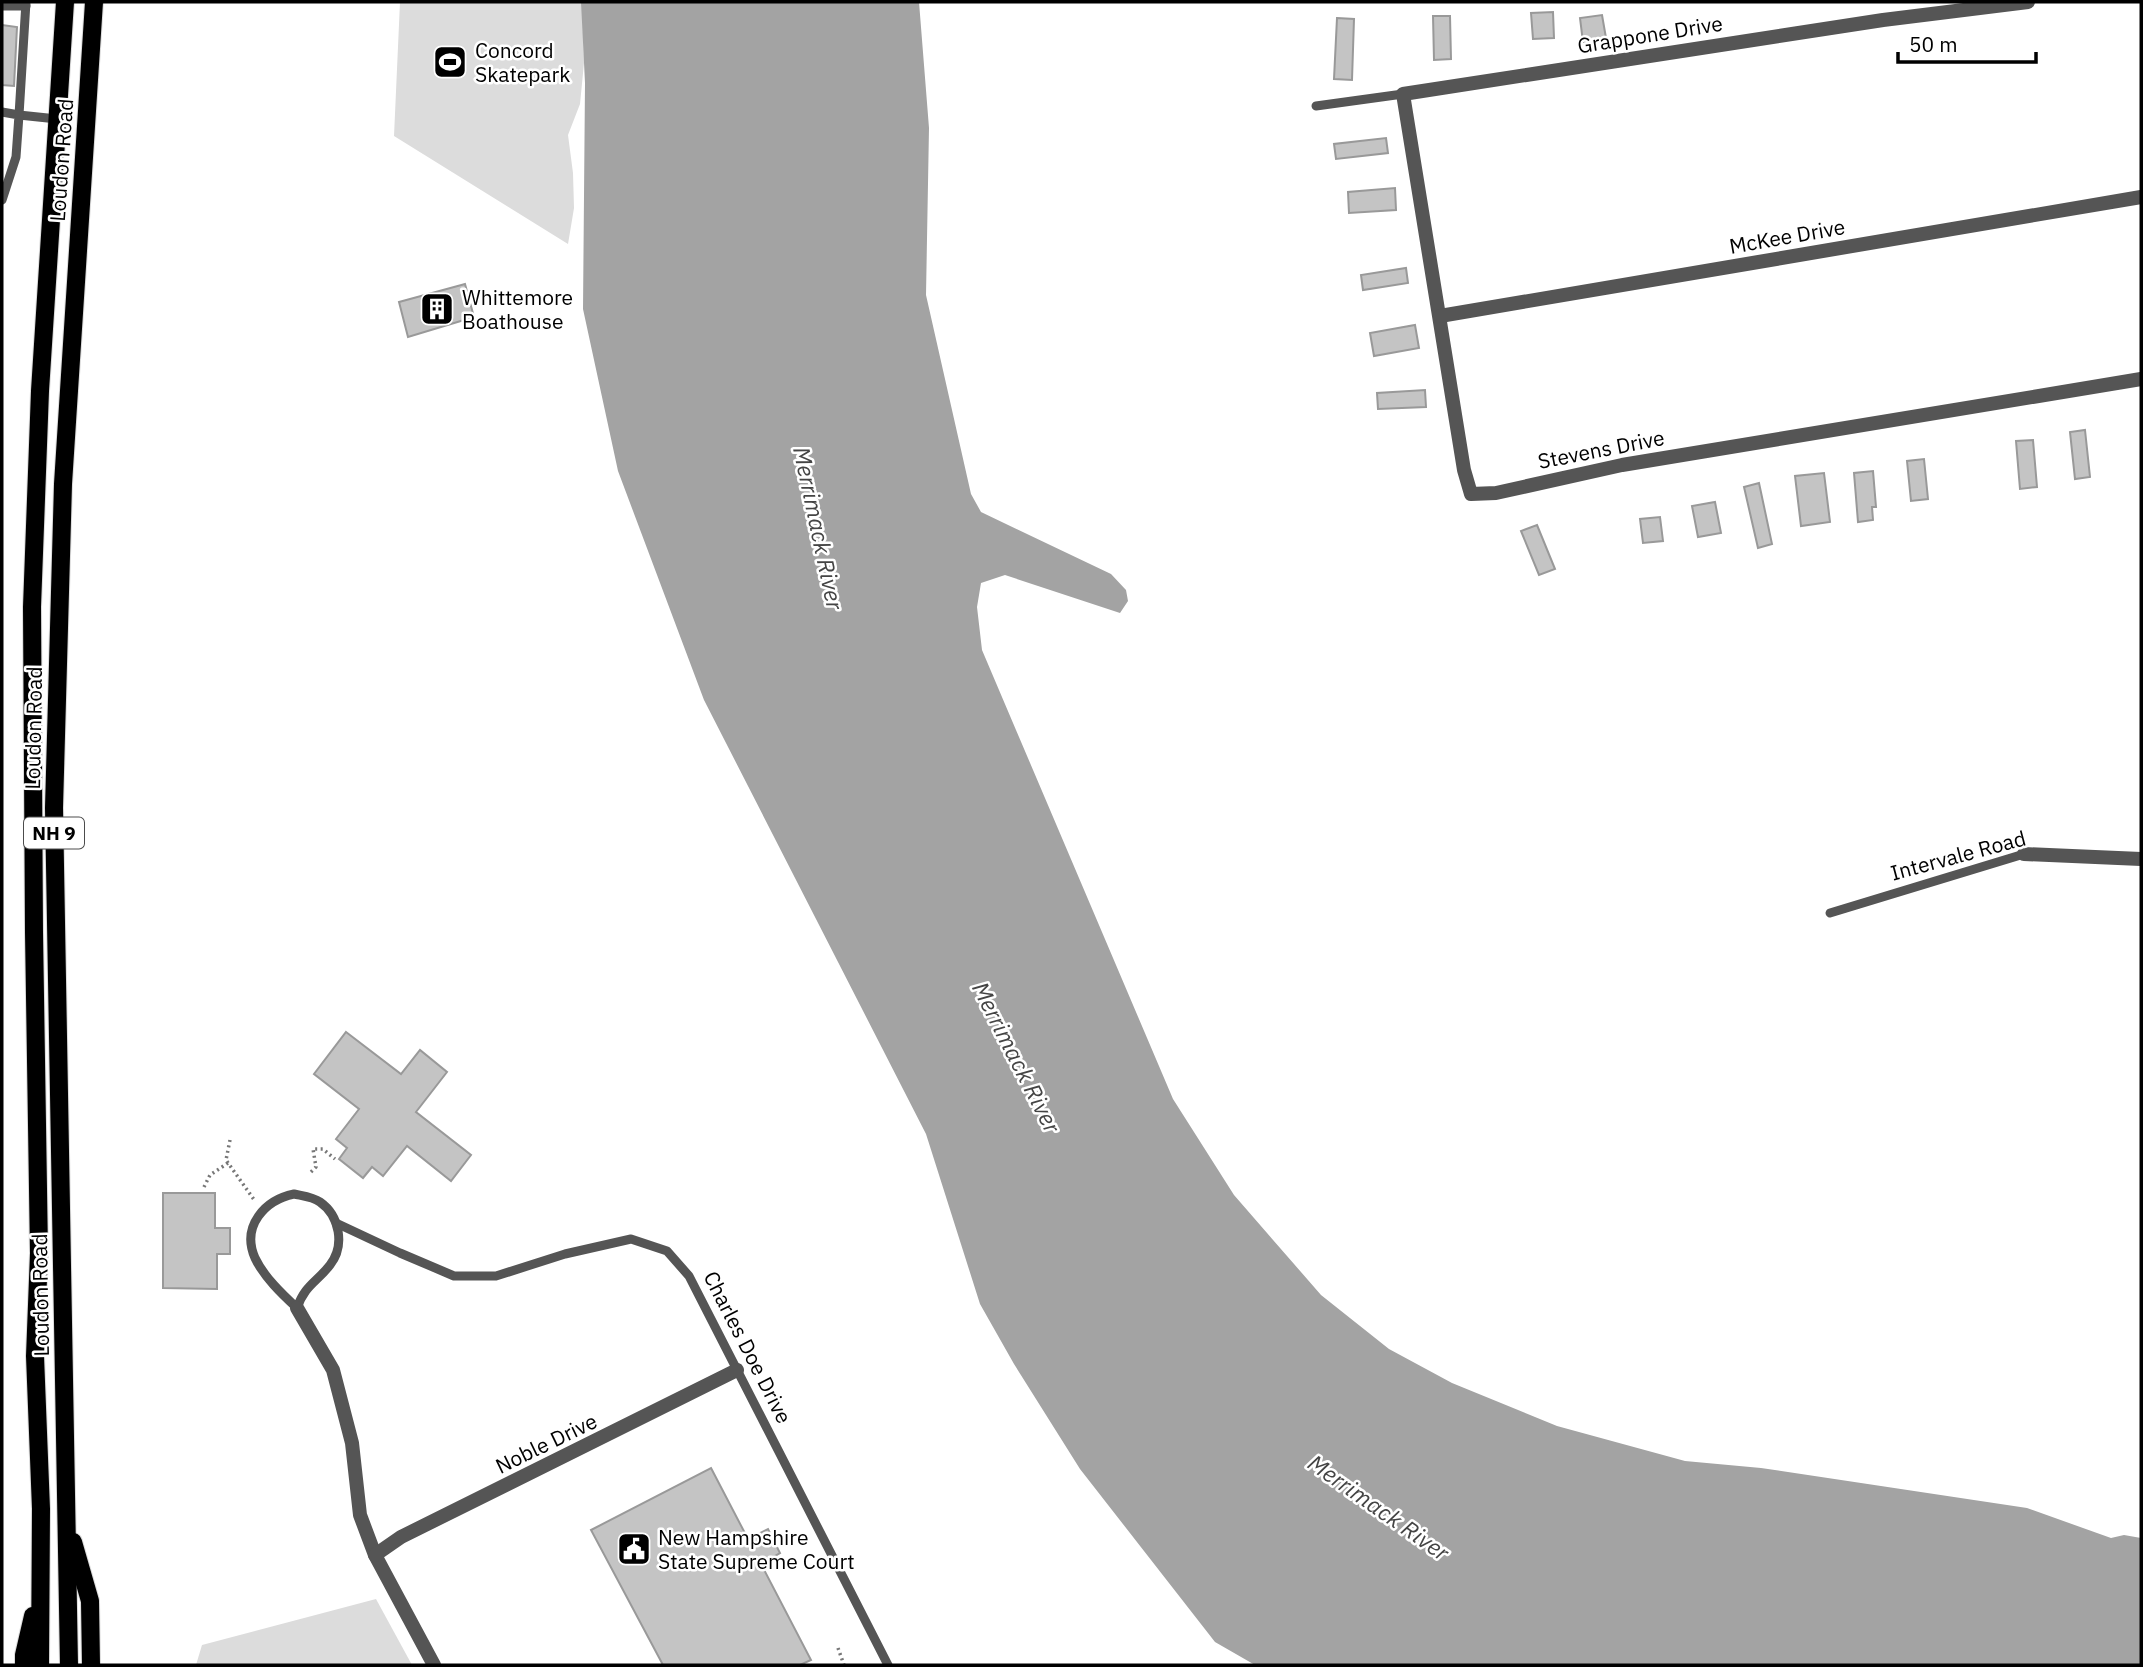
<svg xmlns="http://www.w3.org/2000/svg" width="2143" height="1667" font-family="'IBM Plex Sans',sans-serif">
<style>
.green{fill:#dcdcdc}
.water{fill:#a3a3a3}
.building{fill:#c4c4c4;stroke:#999;stroke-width:2}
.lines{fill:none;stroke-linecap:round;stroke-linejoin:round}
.primary-casing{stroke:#dbdbdb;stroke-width:20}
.path{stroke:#777;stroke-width:3.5;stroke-dasharray:2 3.5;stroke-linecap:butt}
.service{stroke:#555;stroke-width:9}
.minor{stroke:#555;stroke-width:14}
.primary{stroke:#000;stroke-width:18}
.labels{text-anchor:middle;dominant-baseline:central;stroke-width:5;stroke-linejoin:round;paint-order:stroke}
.shield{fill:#fff;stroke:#4c4c4c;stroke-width:2}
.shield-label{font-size:19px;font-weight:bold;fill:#000}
.street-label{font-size:21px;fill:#000;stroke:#fff}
.poi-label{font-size:21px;fill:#000;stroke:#fff;text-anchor:start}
.water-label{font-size:23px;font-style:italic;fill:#444;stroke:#fff}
</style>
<rect width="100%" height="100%" fill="#fff"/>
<g class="green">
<path d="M 400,2 L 582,2 L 584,63 L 580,104 L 568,135 L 573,173 L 574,208 L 568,244 L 394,136 Z"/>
<path d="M 376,1599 L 412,1665 L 196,1665 L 202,1645 Z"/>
</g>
<path class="water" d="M 581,2 L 919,2 L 929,128 L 926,295 L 971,494 L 981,512 L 1111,574 L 1126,590 L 1128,601 L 1120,613 L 1005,575 L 981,583 L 977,607 L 982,650 L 1173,1099 L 1234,1195 L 1321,1295 L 1389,1349 L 1452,1383 L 1557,1426 L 1685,1461 L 1761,1468 L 2027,1508 L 2111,1538 L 2124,1535 L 2141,1538 L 2141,1665 L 1255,1665 L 1215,1642 L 1080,1469 L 1014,1364 L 980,1304 L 926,1134 L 704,700 L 618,471 L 583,309 L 585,83 Z"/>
<g class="building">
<path d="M 1553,12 L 1554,38 L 1533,39 L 1531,13 Z"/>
<path d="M 1602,15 L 1606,38 L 1583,42 L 1580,18 Z"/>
<path d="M 1433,16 L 1450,16 L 1451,59 L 1434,60 Z"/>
<path d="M 1337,18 L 1354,19 L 1352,80 L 1334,79 Z"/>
<path d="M 2,25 L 17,27 L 14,86 L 2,85 Z"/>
<path d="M 1386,138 L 1388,153 L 1336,159 L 1334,144 Z"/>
<path d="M 1395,188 L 1396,210 L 1349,213 L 1348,192 Z"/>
<path d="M 1406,268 L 1408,283 L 1363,290 L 1361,275 Z"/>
<path d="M 465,284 L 474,317 L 408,337 L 399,302 Z"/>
<path d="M 1415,325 L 1419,348 L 1374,356 L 1370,333 Z"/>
<path d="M 1425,390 L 1426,407 L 1378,409 L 1377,393 Z"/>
<path d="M 2085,430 L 2090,477 L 2075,479 L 2070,432 Z"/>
<path d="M 2033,440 L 2037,487 L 2020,489 L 2016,441 Z"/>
<path d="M 1924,459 L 1928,499 L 1911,501 L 1907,461 Z"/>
<path d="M 1873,471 L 1876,507 L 1872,507 L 1873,520 L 1858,522 L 1854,473 Z"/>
<path d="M 1824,473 L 1830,522 L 1801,526 L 1795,476 Z"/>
<path d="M 1759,483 L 1772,544 L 1758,548 L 1744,487 Z"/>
<path d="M 1715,502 L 1721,533 L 1698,537 L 1692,506 Z"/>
<path d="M 1660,517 L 1663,541 L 1643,543 L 1640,519 Z"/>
<path d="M 1537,525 L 1555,569 L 1539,575 L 1521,531 Z"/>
<path d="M 346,1032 L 401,1074 L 420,1050 L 447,1072 L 416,1112 L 471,1155 L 451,1181 L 407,1146 L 383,1176 L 372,1167 L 363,1178 L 339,1159 L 347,1148 L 336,1139 L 359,1109 L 314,1074 Z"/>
<path d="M 163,1193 L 215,1193 L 215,1228 L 230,1228 L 230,1254 L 217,1254 L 217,1289 L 163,1288 Z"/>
<path d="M 711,1468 L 748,1539 L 768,1529 L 780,1553 L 761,1564 L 811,1660 L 800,1665 L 663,1665 L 591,1530 Z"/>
</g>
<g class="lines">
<defs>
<g id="primary">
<path d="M 73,1542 L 90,1601 L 91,1665"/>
<path d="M 24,1665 L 24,1655 L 33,1616"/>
<path d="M 40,1665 L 41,1509 L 35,1356 L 39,1253 L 34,932 L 32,607 L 40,391 L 65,2"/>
<path d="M 69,1665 L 54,808 L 63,484 L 94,2"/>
</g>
</defs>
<use href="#primary" class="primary-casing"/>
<g class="path">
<path d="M 230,1140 L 226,1160 L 255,1201"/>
<path d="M 311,1172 L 316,1167 L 313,1149 L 323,1149 L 335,1159"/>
<path d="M 204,1187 L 210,1175 L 228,1163"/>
<path d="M 838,1648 L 844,1665"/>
</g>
<g class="service">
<path d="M 26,2 L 19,115 L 57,119"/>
<path d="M 2,6 L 26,6"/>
<path d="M 1316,106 L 1403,94"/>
<path d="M 2,112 L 19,115 L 16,157 L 2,200"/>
<path d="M 1830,913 L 2024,854"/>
<path d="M 294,1194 C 303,1196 313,1197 320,1202 C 340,1216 345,1246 330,1265 C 317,1282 305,1285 297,1308 C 282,1294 264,1277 255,1258 C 241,1226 265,1200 294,1194 Z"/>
<path d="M 336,1223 L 400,1253 L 454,1276 L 496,1276 L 565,1254 L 631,1239 L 667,1251 L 689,1276 L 888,1665"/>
</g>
<g class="minor">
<path d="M 2028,2 L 1883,20 L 1403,94 L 1464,470 L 1471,494 L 1496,493 L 1622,465 L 2141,379"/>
<path d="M 1440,316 L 2141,197"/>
<path d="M 2024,854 L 2141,859"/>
<path d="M 297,1308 L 333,1370 L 352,1443 L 360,1515 L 375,1555 L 434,1665"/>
<path d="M 375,1555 L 401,1537 L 737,1370"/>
</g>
<use href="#primary" class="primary"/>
</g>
<defs>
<symbol id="stadium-square" viewBox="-11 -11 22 22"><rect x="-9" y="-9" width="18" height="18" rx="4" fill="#000" stroke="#fff"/><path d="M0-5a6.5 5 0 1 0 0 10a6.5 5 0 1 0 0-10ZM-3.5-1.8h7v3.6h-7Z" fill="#fff"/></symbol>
<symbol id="building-square" viewBox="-11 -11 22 22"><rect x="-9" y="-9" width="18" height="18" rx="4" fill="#000" stroke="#fff"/><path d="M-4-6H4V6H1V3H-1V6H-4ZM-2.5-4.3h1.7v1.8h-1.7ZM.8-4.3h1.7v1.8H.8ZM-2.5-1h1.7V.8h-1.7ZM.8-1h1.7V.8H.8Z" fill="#fff"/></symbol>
<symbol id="civic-square" viewBox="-11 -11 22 22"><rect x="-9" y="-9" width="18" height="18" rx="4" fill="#000" stroke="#fff"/><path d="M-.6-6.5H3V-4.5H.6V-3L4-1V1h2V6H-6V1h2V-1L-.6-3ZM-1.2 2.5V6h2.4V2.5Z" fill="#fff"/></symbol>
</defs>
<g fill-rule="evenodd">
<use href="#stadium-square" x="431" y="43" width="38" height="38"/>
<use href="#building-square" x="418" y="290" width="38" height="38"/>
<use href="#civic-square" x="615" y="1530" width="38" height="38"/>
</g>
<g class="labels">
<rect class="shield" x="24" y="817.5" width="60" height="31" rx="5"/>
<g class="shield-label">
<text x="54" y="833">NH 9</text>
</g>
<g class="street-label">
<text transform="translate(1650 34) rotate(-9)">Grappone Drive</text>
<text transform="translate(61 160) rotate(-86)">Loudon Road</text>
<text transform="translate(1787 236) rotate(-10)">McKee Drive</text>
<text transform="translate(1601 449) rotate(-11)">Stevens Drive</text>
<text transform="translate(33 728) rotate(-89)">Loudon Road</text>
<text transform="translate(1958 855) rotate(-15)">Intervale Road</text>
<text transform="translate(40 1295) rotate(-91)">Loudon Road</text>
<text transform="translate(748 1347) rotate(63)">Charles Doe Drive</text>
<text transform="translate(546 1443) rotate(-26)">Noble Drive</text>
</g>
<g class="poi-label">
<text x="475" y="50">Concord<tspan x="475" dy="24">Skatepark</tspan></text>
<text x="462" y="297">Whittemore<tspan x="462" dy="24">Boathouse</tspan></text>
<text x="658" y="1537">New Hampshire<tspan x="658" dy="24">State Supreme Court</tspan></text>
</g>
<g class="water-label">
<text transform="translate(819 528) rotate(78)">Merrimack River</text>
<text transform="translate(1017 1057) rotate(63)">Merrimack River</text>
<text transform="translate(1379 1507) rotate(35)">Merrimack River</text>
</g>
</g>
<rect width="2143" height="1667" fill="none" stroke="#000000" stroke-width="7"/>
<path d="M1898 52v10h138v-10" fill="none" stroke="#000000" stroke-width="3.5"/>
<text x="1909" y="52" font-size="21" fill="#000000" stroke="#ffffff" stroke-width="5" paint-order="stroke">50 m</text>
</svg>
